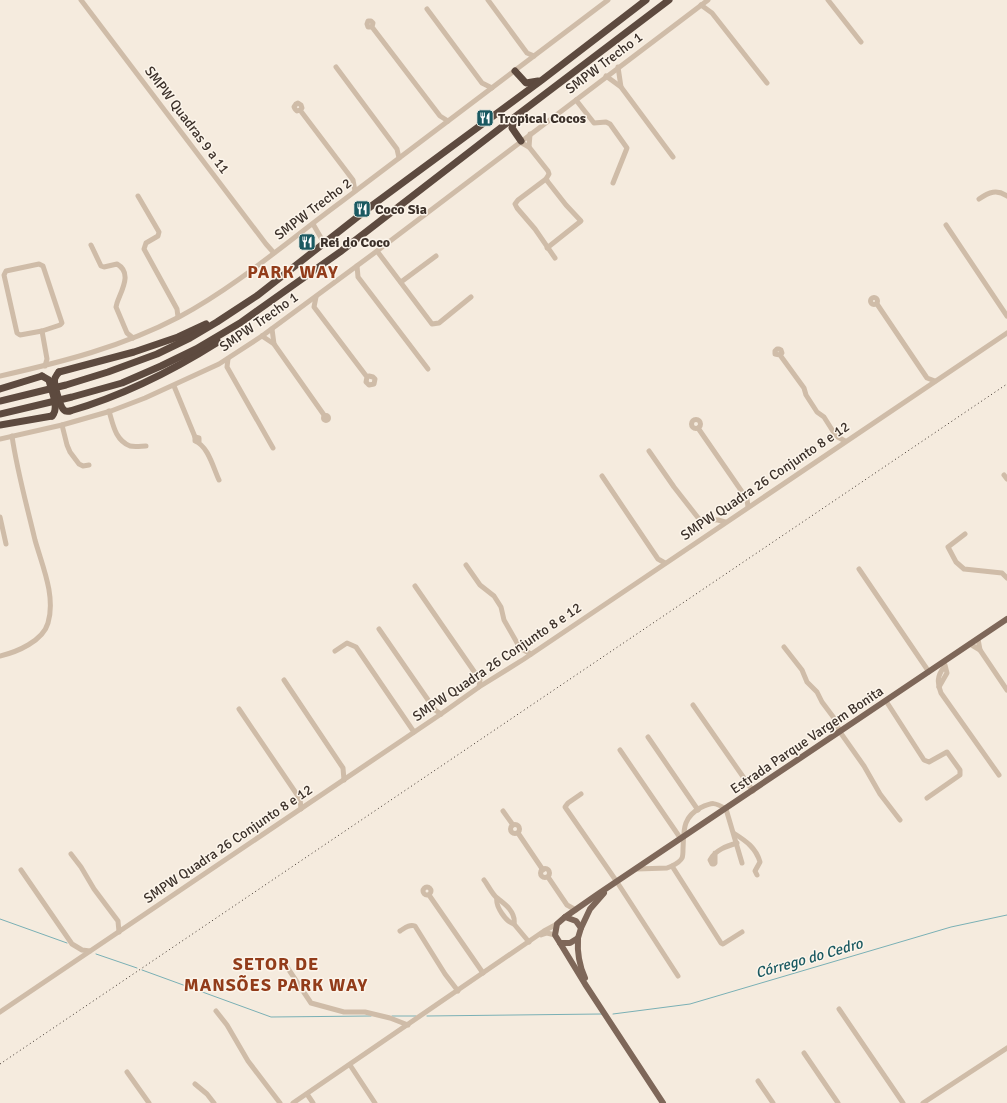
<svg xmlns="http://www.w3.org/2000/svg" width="1007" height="1103" font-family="Signika,sans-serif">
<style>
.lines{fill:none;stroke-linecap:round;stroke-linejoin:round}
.stream{stroke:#7ab0b5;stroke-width:1}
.minor{stroke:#cfbca8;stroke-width:5}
.major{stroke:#7e6759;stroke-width:6}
.highway{stroke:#5d4a3f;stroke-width:7}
.rail{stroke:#3b3029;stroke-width:1;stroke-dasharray:1 3;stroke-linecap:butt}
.highway-bridge{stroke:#5d4a3f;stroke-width:7}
.labels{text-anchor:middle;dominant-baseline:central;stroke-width:3;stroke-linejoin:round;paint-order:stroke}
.street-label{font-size:14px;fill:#3b3029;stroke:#fcf5eb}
.poi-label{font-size:14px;font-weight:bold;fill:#3b3029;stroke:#fcf5eb;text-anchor:start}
.water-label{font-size:15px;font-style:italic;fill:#1a5961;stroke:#fcf5eb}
.district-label{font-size:18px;font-weight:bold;letter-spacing:1px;fill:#923c1a;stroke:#fcf5eb}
</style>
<rect width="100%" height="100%" fill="#f5ebde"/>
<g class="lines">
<g class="stream">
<path d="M 0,919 L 67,943"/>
<path d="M 96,954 L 137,968"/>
<path d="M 142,970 L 271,1017 L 371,1016"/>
<path d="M 613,1014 L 690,1004 L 951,927 L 1007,915"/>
<path d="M 392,1016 L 416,1016"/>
<path d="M 427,1016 L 602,1014"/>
</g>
<g class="minor">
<path d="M 81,0 L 266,244 L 274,253"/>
<path d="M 488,0 L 527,53 L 534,56"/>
<path d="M 828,0 L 861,42"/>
<path d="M 701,5 L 712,13 L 767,83"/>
<path d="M 427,9 L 482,83 L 492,88"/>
<path d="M 372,27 L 373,23 L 371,21 L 368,21 L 367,24 L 368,27 L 372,27 L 440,116 L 448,121"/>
<path d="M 336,67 L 397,149 L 399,158"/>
<path d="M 618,67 L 621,87"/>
<path d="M 606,76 L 621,87 L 673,157"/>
<path d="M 576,100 L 594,123 L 606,122 L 610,124 L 627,148 L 613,183"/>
<path d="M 300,110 L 297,111 L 295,109 L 294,107 L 296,104 L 298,103 L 301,105 L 302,108 L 300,110 L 353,180 L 355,191"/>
<path d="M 520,142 L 529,147 L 548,171 L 549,174 L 546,179 L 548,182 L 566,205 L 581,221 L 547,248"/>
<path d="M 529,147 L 530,134"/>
<path d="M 546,179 L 518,200 L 515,204 L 517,208 L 535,229 L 555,258"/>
<path d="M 138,196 L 159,232 L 158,236 L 146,243 L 144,249 L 177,309 L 178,317"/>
<path d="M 979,199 C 989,192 997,189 1007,196"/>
<path d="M 313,224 L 324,243"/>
<path d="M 946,225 L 1007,316"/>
<path d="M 91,245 L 101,266 L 104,267 L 117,264 C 133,273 121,291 117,303 L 116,307 L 127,333 L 133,338"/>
<path d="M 377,251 L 432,324 L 439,323 L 471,297"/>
<path d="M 39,264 L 43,266 L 62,323 L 60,325 L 42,331 L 20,335 L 17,333 L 4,275 L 6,271 Z"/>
<path d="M 357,266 L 358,277 L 428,369"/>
<path d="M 401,282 L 436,256"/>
<path d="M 316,297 L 314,307 L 367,377 L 366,382 L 369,385 L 374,384 L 375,379 L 373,377 L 369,376 L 367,377"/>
<circle cx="874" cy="301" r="3.5"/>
<path d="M 877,304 L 927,378 L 935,381"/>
<path d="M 272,329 L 274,344"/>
<path d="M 42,331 L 47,359 L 45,366"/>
<path d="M 262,336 L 274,344 L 324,415"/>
<path d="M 780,355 L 782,353 L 781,350 L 779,349 L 777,349 L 775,351 L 775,354 L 780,355 L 804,388 L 806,395 L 817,412 L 824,417 L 836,436 L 845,441"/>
<path d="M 228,359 L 227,367 L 273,448"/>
<path d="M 0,376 C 62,362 122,347 179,317 C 237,286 288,241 341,202 C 430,135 519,67 608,0"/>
<path d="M 174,386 L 195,437"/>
<path d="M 109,411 C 113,424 115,440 130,446 C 135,447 142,446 146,446"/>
<circle cx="326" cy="418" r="2.5"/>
<circle cx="696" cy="424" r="4.5"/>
<path d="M 62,425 L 67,445 L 70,452 L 79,464 L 83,466 L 89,465"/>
<path d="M 698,428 L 747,499 L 748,507"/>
<path d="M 0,439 L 62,425 L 111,411 L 145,398 L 219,364 L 262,336 L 377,251 L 708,0"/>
<path d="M 199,442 L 199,438 L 195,437 L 195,441 C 208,446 213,467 219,480"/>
<path d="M 649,451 L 674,487 L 699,519 L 718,520 L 725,522"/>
<path d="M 1004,475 L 1007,479"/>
<path d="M 602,476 L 658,559 L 665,563"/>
<path d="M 0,517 L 6,544"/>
<path d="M 965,534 L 948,547 L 956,562 L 964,569 L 1002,573 L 1007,578"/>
<path d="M 466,565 L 480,585 L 494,596 L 501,607 L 504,620 L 520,648 L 531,654"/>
<path d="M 859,569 L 929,672"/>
<path d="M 415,586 L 480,680 L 479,687"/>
<path d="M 379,629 L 435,710 L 441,714"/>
<path d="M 978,639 L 980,650 L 1007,690"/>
<path d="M 970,644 L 980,650"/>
<path d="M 784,647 L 802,670 L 807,682 L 817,692 L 822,702 L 834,718 L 840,732 L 864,766 L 880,794 L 900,820"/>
<path d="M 335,651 L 347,643 L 356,647 L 414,732"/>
<path d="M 0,656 C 17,652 43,641 48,623 C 56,596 42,565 35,540 C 27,506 17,471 12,436"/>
<path d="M 944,667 C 937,676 937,683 941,693 L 999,775"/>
<path d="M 284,680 L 343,768 L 344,780"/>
<path d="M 939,687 L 947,673 L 945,665"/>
<path d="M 886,701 L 924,760 L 929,762 L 947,752 L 960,770 L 960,775 L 927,798"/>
<path d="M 693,705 L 753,791"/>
<path d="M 239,709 L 300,799 L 301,809"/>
<path d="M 648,737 L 698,810"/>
<path d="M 620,750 L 681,839"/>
<path d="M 581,794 L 568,803 L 565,807 L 617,882 L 678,976"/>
<path d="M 503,811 L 513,825"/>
<circle cx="515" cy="829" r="4.5"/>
<path d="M 518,833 L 543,870"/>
<path d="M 735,834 C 746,841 756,848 760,862 L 755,871 L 757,875"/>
<path d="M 715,853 L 715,863 L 714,864 L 712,864 L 710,860 C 715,850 727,846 737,843"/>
<path d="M 71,854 L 81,867 L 94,889 L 118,921 L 119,932"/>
<circle cx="545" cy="873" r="4.5"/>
<path d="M 637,869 L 667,868 L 672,866"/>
<path d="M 21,870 L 72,944 L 82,950 L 90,951"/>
<path d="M 548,877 L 567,905 L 576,910"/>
<path d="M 484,880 C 488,885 492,894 497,898 C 505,904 516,912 514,924 L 529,942"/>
<circle cx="427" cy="891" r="4"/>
<path d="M 429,895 L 483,973"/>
<path d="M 497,898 C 495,906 506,922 514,924"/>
<path d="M 400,931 C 405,928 409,924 415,926 L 445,974 L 458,991"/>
<path d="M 742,932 L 723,944 L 721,943 L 672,866 C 676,864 680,862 682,858 C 683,856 683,852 683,849 C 684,831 682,818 700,808 C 713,802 714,802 726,809 L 742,863"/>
<path d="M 541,935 L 547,933 L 555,935"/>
<path d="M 287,967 L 311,1003 L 344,1012 L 365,1012 L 390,1018 L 408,1025"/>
<path d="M 839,1009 L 903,1103"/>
<path d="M 216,1011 L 227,1025 L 248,1061 L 280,1103"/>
<path d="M 0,1012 L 441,714 L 479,687 L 524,659 L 1007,333"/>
<path d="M 804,1053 L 838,1103"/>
<path d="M 350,1065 L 375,1103"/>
<path d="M 127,1072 L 149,1103"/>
<path d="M 758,1081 L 773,1103"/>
<path d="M 195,1084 L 207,1094 L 214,1103"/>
<path d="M 307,1094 L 313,1103"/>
<path d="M 293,1103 L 544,931 L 557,924"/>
<path d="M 923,1103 L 1007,1048"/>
</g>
<g class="major">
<path d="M 565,917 L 598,894 L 1007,619"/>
<path d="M 565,917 L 576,921 L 581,928 L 578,938 L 570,943 L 560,943 L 555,935 L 557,924 Z"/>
<path d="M 581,928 L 590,909 L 604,893"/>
<path d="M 578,938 C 577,953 579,965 585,978"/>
<path d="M 560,943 L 585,984 L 663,1103"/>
</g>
<g class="highway">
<path d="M 515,71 L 526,83 L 538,81"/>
<path d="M 515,117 L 512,128 L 521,141"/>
<path d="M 59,372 L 134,352 L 178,337 L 206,324"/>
<path d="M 0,389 L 42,376"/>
<path d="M 0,401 L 66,385 L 108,372 L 157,354 L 190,338 L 217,322 L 258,295 L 374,204 L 542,80 L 646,0"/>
<path d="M 70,411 C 122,396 172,371 218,342"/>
<path d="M 0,414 L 72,397 L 122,383 L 161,366 L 196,349 L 240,323 L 340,252 L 516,116 L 669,0"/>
<path d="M 0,425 L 52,416"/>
</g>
<path class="rail" d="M 0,1064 L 1007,384"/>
<g class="highway-bridge">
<path d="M 59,372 C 57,374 56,376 55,378 C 53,382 60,407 64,410 C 66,412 67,411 70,411"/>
<path d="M 42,376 L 49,380 C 51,390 60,408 52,416"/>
</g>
</g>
<defs>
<symbol id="restaurant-square" viewBox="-11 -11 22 22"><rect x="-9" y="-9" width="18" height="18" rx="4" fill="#1a5961" stroke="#fcf5eb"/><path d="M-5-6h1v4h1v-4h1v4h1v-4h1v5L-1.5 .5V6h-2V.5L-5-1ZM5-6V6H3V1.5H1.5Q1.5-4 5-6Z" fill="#fff"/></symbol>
</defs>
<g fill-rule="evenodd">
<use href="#restaurant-square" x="475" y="108" width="20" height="20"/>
<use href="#restaurant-square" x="352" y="199" width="20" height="20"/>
<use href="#restaurant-square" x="297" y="232" width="20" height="20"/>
</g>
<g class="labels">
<g class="street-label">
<text transform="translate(604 63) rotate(-37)">SMPW Trecho 1</text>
<text transform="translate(187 120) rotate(53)">SMPW Quadras 9 a 11</text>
<text transform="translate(313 209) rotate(-37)">SMPW Trecho 2</text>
<text transform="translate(259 322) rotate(-35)">SMPW Trecho 1</text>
<text transform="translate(765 481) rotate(-34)">SMPW Quadra 26 Conjunto 8 e 12</text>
<text transform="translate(497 662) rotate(-34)">SMPW Quadra 26 Conjunto 8 e 12</text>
<text transform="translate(807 740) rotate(-34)">Estrada Parque Vargem Bonita</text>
<text transform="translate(228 844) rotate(-34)">SMPW Quadra 26 Conjunto 8 e 12</text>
</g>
<g class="poi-label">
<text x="498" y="118">Tropical Cocos</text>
<text x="375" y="209">Coco Sia</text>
<text x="320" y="242">Rei do Coco</text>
</g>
<g class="water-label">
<text transform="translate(809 958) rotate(-16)">Córrego do Cedro</text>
</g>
<g class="district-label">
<text x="293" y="272">PARK WAY</text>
<text x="276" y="964">SETOR DE<tspan x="276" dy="21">MANSÕES PARK WAY</tspan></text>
</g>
</g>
</svg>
